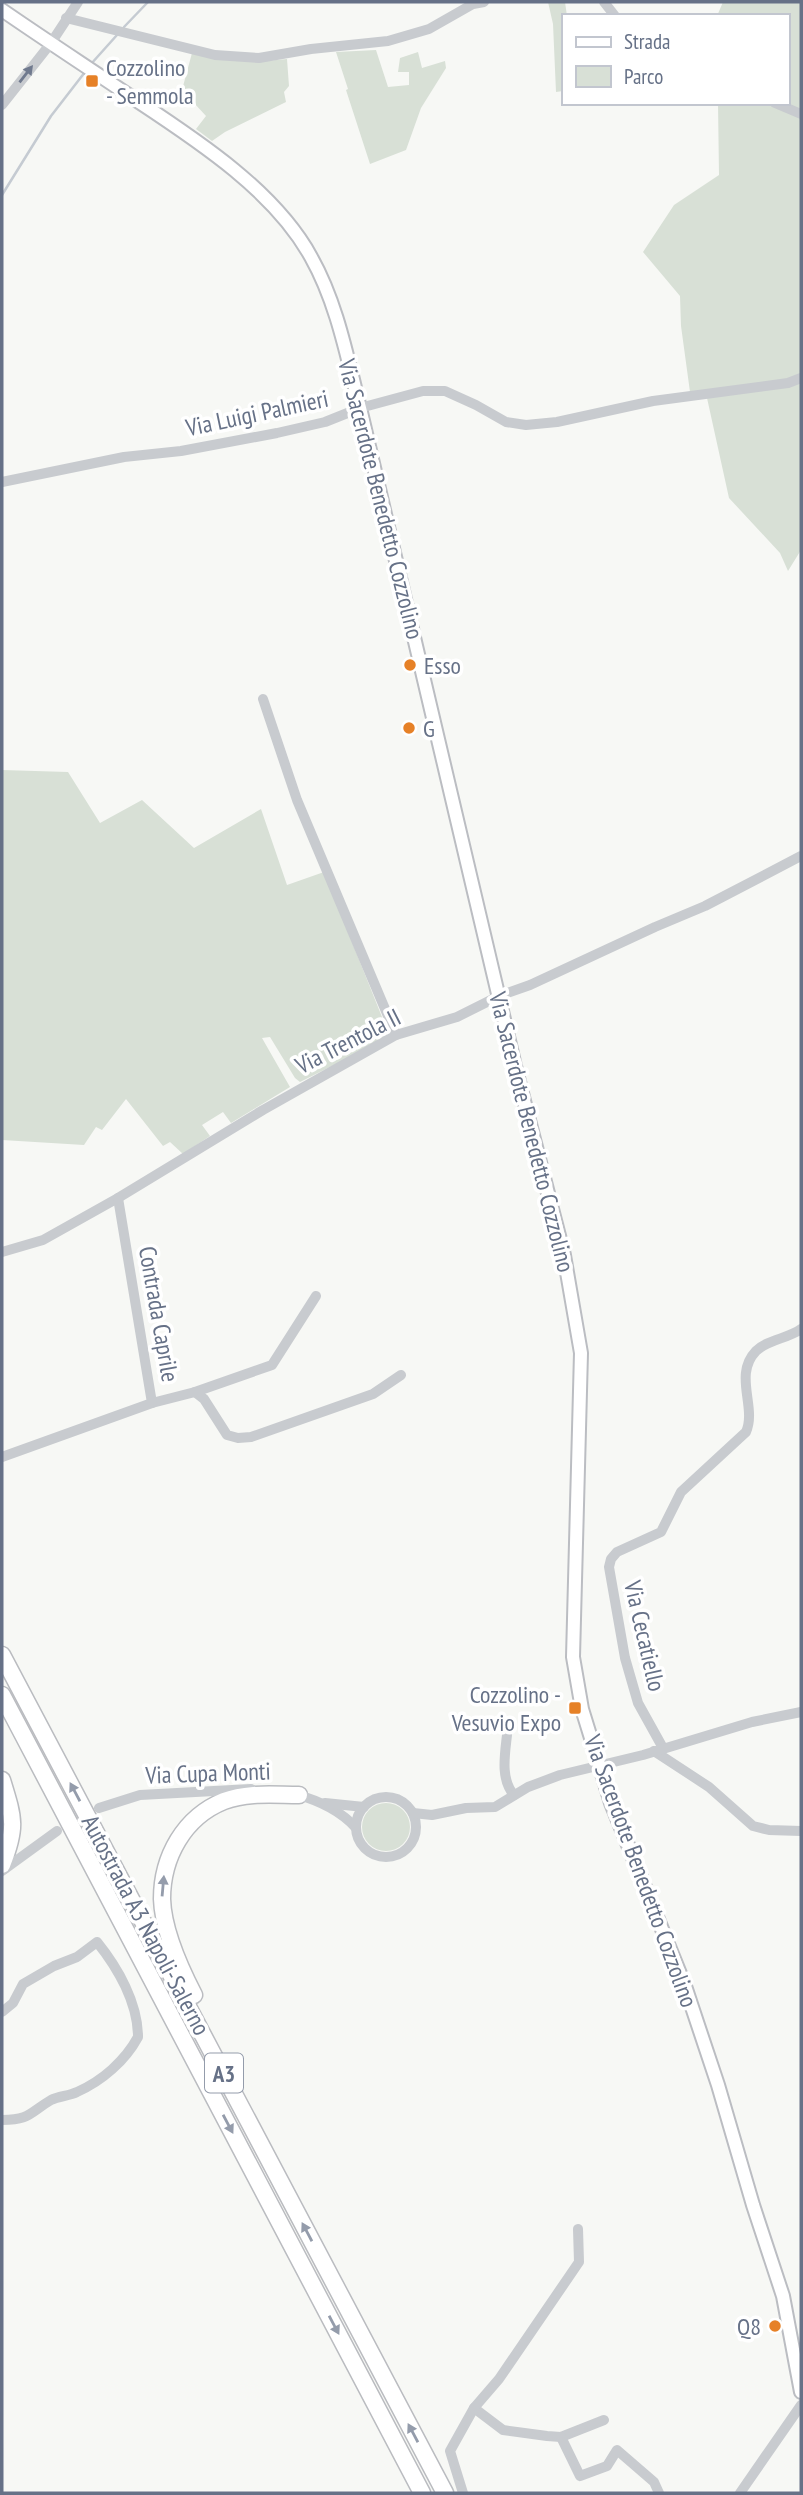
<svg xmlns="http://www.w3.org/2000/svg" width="803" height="2495" font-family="'PT Sans Narrow',sans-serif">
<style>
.green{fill:#d8e0d6}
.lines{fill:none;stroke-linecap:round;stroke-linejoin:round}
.stream{stroke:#c5cbd2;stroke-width:2.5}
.major-casing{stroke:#bbbdc2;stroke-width:16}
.highway-casing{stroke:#babcc0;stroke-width:19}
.minor{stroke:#c8cbcf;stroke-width:10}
.major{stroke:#fff;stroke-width:12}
.highway{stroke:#fff;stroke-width:16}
.oneway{fill:#707a8e}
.oneway2{fill:#949cab}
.poi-dot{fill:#e68127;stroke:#fff;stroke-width:2.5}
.labels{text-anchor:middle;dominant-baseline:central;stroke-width:7;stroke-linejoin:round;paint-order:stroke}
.shield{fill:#fff;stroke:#949cab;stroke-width:2}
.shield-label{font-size:23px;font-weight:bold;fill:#667187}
.poi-label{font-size:24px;fill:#667187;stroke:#fff;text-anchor:start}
.street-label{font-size:24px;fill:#667187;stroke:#fff}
</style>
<rect width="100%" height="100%" fill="#f7f8f5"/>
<g class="green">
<path d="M 548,2 L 565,2 L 567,16 L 563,16 L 563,91 L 556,92 L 553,24 Z"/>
<path d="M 723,2 L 801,2 L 801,550 L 788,571 L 780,553 L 729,498 L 707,398 L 690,392 L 681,326 L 680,296 L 643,252 L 674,205 L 719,175 L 718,103 L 787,103 L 787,16 L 717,16 Z"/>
<path d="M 376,50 L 388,87 L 409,85 L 409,72 L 398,72 L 400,58 L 418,52 L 422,68 L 445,61 L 446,68 L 421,108 L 406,150 L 370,164 L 346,90 L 348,89 L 336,52 Z"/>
<path d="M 192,53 L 253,62 L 287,59 L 289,86 L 284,92 L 286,102 L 225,132 L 212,141 L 196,129 L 206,116 L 182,90 Z"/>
<path d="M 2,770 L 68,772 L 100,823 L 142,800 L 194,848 L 261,809 L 287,885 L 324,872 L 390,1037 L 300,1082 L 295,1078 L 270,1037 L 262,1038 L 290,1087 L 231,1123 L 223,1112 L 202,1125 L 210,1136 L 183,1154 L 170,1142 L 163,1146 L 126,1099 L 102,1130 L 96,1127 L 84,1145 L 2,1140 Z"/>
<circle cx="386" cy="1827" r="24"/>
</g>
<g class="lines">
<g class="stream">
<path d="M 124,27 L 148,2"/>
<path d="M 91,64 L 117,35"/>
<path d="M 2,195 L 51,116 L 85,72"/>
</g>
<defs>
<path id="major" d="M 2,10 C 44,39 87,67 130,96 C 192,137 274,189 311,257 C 337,303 347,357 360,408 L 515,1066 L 564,1255 L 581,1353 L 573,1657 L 582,1709 L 611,1803 L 685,1986 L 718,2085 L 753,2205 L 783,2296 L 801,2392"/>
<g id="highway">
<path d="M 2,1655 L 445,2493"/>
<path d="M 2,1695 L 422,2493"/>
<path d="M 2,1780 C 14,1819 17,1827 2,1865"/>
<path d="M 194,1995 C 180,1968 163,1930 162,1899 C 162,1857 184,1817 224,1801 C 248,1792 274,1795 299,1795"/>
</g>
</defs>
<use href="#major" class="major-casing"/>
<use href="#highway" class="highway-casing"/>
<g class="minor">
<path d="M 604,2 L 615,16"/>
<path d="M 66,18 L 215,55 L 259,58 L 311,49 L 388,41 L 429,29 L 473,4 L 484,2"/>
<path d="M 775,103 L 801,114"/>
<path d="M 2,105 L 51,43 L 78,2"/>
<path d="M 2,482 L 124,457 L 181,451 L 277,433 L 325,422 L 360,408 L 423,391 L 445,391 L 476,405 L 506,422 L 526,425 L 557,422 L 653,401 L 788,383 L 801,378"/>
<path d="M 263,699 L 297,800 L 396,1035"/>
<path d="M 2,1252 L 43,1240 L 118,1198 L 263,1110 L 396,1035 L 457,1017 L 499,996 L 530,985 L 655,927 L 705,906 L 801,856"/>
<path d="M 195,1392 L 204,1399 L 227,1435 L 238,1438 L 251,1437 L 373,1394 L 401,1375"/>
<path d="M 152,1403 L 195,1392 L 272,1365 L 316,1296"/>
<path d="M 2,1457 L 152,1403 L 118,1198"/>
<path d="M 507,1735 C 505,1754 500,1779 514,1795"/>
<path d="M 663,1748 L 638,1703 L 625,1658 L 609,1567 L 611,1559 L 617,1552 L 661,1532 L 681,1492 L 746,1432 C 757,1407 733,1375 756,1351 C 767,1340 789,1338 801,1329"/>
<path d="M 654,1751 L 709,1787 L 753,1826 L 769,1830 L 801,1831"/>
<path d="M 295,1794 C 317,1800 341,1811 356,1828"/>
<circle cx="386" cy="1827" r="30"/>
<path d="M 325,1803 L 364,1807"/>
<path d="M 99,1808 L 140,1795 L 251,1789"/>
<path d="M 413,1813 L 432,1815 L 466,1808 L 495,1807 L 528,1787 L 560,1775 L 643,1755 L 752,1722 L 801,1712"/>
<path d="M 2,1871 L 57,1831"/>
<path d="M 2,2012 L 13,2003 L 23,1984 L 54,1966 L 77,1957 L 97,1942 C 118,1968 138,2003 138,2037 C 125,2061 102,2081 77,2092 C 69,2096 59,2096 51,2100 C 29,2113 30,2120 2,2120"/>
<path d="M 474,2408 L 503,2430 L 547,2436 L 561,2437 L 604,2420"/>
<path d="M 561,2437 L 580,2476 L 607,2466 L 617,2450 L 654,2482 L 659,2493"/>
<path d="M 463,2493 L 450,2451 L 474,2408 L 499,2379 L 579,2262 L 578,2229"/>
<path d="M 740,2493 L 801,2405"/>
</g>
<use href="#major" class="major"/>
<use href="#highway" class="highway"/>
</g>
<defs><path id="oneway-solid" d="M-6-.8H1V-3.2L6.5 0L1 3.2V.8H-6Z" transform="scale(1.75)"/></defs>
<use class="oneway" href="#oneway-solid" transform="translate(26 74) rotate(-52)"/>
<g class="oneway2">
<use href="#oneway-solid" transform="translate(75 1792) rotate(-118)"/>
<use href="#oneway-solid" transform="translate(163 1886) rotate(-85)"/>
<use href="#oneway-solid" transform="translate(228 2124) rotate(62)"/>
<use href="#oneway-solid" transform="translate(307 2232) rotate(-118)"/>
<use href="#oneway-solid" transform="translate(334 2325) rotate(62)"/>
<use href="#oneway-solid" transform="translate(413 2433) rotate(-118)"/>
</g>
<g class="poi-dot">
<rect x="85" y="74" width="14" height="14" rx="3.5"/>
<circle cx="410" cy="665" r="7"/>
<circle cx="409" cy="728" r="7"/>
<rect x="568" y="1701" width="14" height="14" rx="3.5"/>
<circle cx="775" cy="2326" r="7"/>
</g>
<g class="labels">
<rect class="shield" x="205" y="2053.5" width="38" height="39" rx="5"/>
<g class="shield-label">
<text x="224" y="2073">A3</text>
</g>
<g class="poi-label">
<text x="106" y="67">Cozzolino<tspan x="106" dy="28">- Semmola</tspan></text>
<text x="424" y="665">Esso</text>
<text x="423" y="728">G</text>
<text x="561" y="1694" text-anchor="end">Cozzolino -<tspan x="561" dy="28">Vesuvio Expo</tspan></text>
<text x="761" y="2326" text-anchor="end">Q8</text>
</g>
<g class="street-label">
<text transform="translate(257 413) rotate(-12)">Via Luigi Palmieri</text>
<text transform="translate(381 499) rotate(76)">Via Sacerdote Benedetto Cozzolino</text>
<text transform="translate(348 1041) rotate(-27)">Via Trentola II</text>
<text transform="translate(532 1132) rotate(76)">Via Sacerdote Benedetto Cozzolino</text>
<text transform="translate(159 1314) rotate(80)">Contrada Caprile</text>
<text transform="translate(645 1636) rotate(77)">Via Cecatiello</text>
<text transform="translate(208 1773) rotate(-2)">Via Cupa Monti</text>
<text transform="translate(641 1871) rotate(70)">Via Sacerdote Benedetto Cozzolino</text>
<text transform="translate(146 1925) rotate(62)">Autostrada A3 Napoli-Salerno</text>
</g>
</g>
<rect width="803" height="2495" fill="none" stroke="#667187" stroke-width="7"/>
<rect x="562" y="14" width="228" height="91" fill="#ffffff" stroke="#c2c6cf" stroke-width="2"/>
<rect x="576" y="37" width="35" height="10" fill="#ffffff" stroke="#c2c6cf" stroke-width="2"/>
<text x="624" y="49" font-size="21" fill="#667187">Strada</text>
<rect x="576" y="66" width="35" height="21" fill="#d8e0d6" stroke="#c2c6cf" stroke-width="2"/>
<text x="624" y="84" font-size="21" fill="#667187">Parco</text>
</svg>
